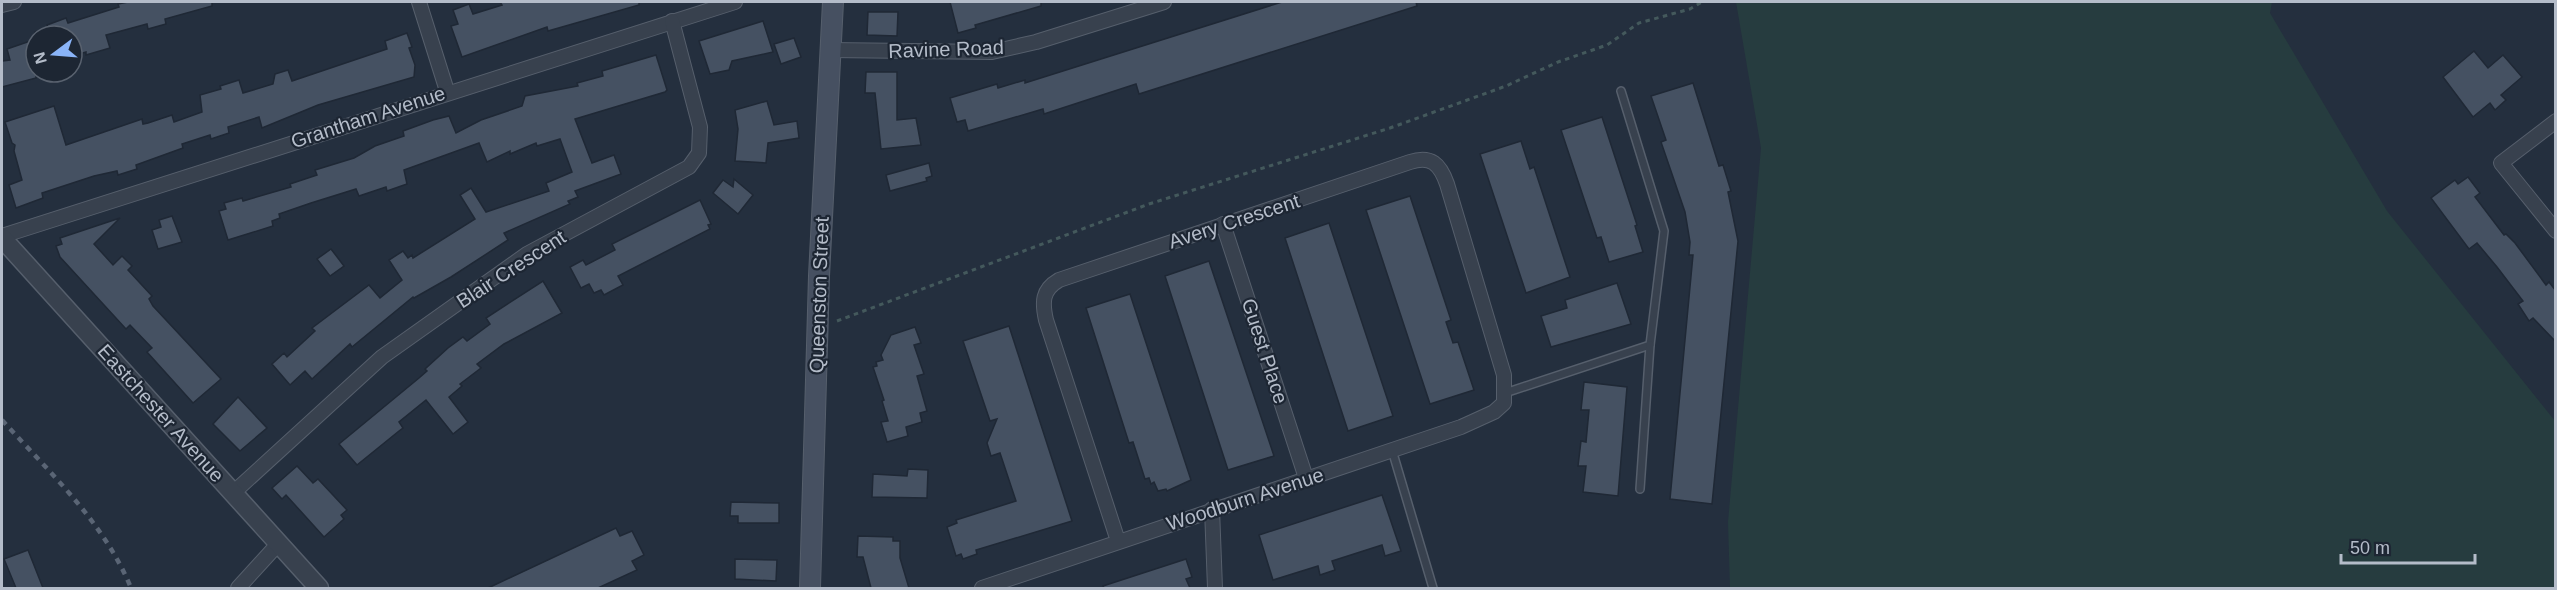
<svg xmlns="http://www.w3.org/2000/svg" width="2557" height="590" font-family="Arial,sans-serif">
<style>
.green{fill:#263c3f}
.building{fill:#455162;stroke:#1f2835;stroke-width:1.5}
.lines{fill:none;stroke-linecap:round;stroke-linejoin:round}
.service-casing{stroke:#565f6c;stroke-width:10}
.minor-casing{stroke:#565f6c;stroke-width:16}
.tertiary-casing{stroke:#565f6c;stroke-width:21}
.secondary-casing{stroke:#565f6c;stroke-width:22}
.path{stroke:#44595c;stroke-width:3;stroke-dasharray:4.5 4.5;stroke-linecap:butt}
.service{stroke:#38414e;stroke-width:7}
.minor{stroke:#38414e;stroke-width:14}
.tertiary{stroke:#38414e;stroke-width:18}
.secondary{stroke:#465061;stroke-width:20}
.rail{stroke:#5a6575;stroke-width:4.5;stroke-dasharray:6 6;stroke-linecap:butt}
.labels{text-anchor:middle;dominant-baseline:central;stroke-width:4.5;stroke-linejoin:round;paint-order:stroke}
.street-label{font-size:20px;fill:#b4bcc9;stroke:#1d2633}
</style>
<rect width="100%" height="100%" fill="#242f3e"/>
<path class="green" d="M 1736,2 L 2272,2 L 2270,13 L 2387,211 L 2555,421 L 2555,588 L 1730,588 L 1728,522 L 1761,148 Z"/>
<g class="building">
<path d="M 128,2 L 212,2 L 212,6 L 165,19 L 166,24 L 148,29 L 147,24 L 106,35 L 110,48 L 86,55 L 86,52 L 72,56 L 72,36 L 36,36 L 35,32 L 48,28 L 47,25 L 66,18 L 68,23 L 119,7 L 118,4 Z"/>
<path d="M 500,2 L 639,2 L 639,5 L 548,31 L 547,27 L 462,57 L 451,26 L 458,24 L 453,10 L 469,4 L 473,14 L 502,5 Z"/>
<path d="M 950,2 L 1041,2 L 1041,6 L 975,25 L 976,28 L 958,33 Z"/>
<path d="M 1282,2 L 1416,2 L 1417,6 L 1139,94 L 1136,84 L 1044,114 L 1043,109 L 968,131 L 965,120 L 957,122 L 950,98 L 997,84 L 998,88 L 1025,80 L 1025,83 Z"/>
<path d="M 868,12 L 898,12 L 897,36 L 867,35 Z"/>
<path d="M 763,21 L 773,52 L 732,61 L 729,70 L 710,74 L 699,41 Z"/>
<path d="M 407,33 L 412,47 L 409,48 L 415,65 L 414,77 L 318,105 L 262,128 L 259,117 L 228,127 L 229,133 L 211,139 L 210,135 L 182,144 L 183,148 L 136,165 L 137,169 L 118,175 L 117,171 L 94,176 L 42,193 L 43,198 L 16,208 L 9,185 L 22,180 L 14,151 L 15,145 L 12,143 L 5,122 L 54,106 L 66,145 L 142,119 L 143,124 L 148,123 L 172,115 L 174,122 L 202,112 L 200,95 L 221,89 L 220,86 L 239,80 L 243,93 L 273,84 L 275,74 L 288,70 L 292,81 L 387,49 L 385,41 Z"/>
<path d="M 794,38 L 801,57 L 781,64 L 774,44 Z"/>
<path d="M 36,39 L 36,78 L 2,87 L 2,61 L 10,60 L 7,49 Z"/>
<path d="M 2474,51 L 2488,68 L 2503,55 L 2522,77 L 2501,95 L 2506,100 L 2495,110 L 2490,103 L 2473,117 L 2443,77 Z"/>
<path d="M 656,55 L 667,90 L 665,92 L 575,119 L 592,163 L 614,155 L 621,174 L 575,191 L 578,197 L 568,201 L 570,204 L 504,233 L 508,240 L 451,277 L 414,298 L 413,297 L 352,347 L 350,344 L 312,379 L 305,371 L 290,385 L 272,364 L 284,353 L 287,357 L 315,331 L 312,328 L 369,285 L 380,298 L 402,280 L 389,260 L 403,251 L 408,258 L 412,255 L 413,258 L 475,219 L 460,195 L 471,188 L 486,212 L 549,191 L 546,183 L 572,172 L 560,139 L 537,146 L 536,143 L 510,154 L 510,151 L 487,162 L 479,143 L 404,170 L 407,184 L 387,191 L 386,187 L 359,196 L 356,189 L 311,203 L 279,214 L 280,218 L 272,221 L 273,226 L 228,240 L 219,211 L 226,209 L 224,203 L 242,198 L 243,201 L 291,187 L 290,184 L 317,175 L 315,170 L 354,158 L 375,146 L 404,136 L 403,131 L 433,120 L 449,116 L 456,133 L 481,120 L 522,106 L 525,96 L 578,86 L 577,83 L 603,76 L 602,71 Z"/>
<path d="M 866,72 L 897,72 L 897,120 L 916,118 L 921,145 L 881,149 L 875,93 L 865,93 Z"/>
<path d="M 1693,83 L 1719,166 L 1723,165 L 1731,191 L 1728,192 L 1738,241 L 1712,504 L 1670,499 L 1693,255 L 1689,255 L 1690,242 L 1685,212 L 1661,142 L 1666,140 L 1651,96 Z"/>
<path d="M 767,101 L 774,125 L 797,121 L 799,138 L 768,143 L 766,163 L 735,161 L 738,129 L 735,110 Z"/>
<path d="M 1602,117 L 1637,225 L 1635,226 L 1643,252 L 1609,262 L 1601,237 L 1597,238 L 1561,130 Z"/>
<path d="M 1521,141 L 1530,169 L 1534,167 L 1570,277 L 1526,293 L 1480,154 Z"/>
<path d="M 929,163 L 932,176 L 926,178 L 927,181 L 890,191 L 886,175 Z"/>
<path d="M 2468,177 L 2480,193 L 2475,197 L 2504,235 L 2506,234 L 2515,243 L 2546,285 L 2549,282 L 2556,291 L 2556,342 L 2533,318 L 2529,321 L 2518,304 L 2523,301 L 2497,267 L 2477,243 L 2469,249 L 2431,198 L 2455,180 L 2458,184 Z"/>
<path d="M 734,179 L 753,195 L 738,214 L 713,193 L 723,180 L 733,187 Z"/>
<path d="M 1410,196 L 1451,320 L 1446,322 L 1453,343 L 1458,342 L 1474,390 L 1430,404 L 1366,210 Z"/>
<path d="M 700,200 L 711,224 L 708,225 L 710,229 L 618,276 L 623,285 L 604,295 L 601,290 L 594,293 L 589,284 L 581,288 L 570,267 L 583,260 L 586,265 L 615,250 L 612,244 Z"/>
<path d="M 172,216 L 182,242 L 158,249 L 152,230 L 161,227 L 159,220 Z"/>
<path d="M 120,218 L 94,244 L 113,265 L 122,256 L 132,266 L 128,270 L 152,296 L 149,299 L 153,306 L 221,379 L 193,403 L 147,352 L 152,348 L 130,325 L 126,329 L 60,257 L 56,246 L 62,244 L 60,238 Z"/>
<path d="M 1329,223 L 1393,416 L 1348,431 L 1285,238 Z"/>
<path d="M 331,249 L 344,266 L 330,276 L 317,259 Z"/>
<path d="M 1209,261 L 1274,456 L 1228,470 L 1165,276 Z"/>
<path d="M 543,281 L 562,313 L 504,344 L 477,364 L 481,368 L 460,384 L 462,386 L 449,397 L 468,422 L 453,434 L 426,400 L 399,422 L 403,428 L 399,431 L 357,465 L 339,444 L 419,378 L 427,371 L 425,369 L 448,348 L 463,337 L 467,341 L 490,324 L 486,318 Z"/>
<path d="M 1617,283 L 1631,324 L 1551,347 L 1541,316 L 1567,308 L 1565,300 Z"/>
<path d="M 1130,294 L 1191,480 L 1167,491 L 1166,489 L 1158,491 L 1154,482 L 1151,484 L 1149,478 L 1145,479 L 1133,442 L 1129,443 L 1086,308 Z"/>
<path d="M 1009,326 L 1072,521 L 976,550 L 977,554 L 963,559 L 961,554 L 956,556 L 947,527 L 957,523 L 956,520 L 1016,501 L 1000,453 L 991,456 L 987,443 L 997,419 L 990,421 L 963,341 Z"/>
<path d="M 915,327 L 921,343 L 914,345 L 924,374 L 917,376 L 927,411 L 920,413 L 922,422 L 906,427 L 908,436 L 887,442 L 881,422 L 888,421 L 882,401 L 884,400 L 873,367 L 877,366 L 876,362 L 883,360 L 881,355 L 891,335 Z"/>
<path d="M 1584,382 L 1627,387 L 1618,496 L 1583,492 L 1586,466 L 1578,466 L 1581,441 L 1586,442 L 1589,410 L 1581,410 Z"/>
<path d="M 238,397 L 267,428 L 240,451 L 213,424 Z"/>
<path d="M 297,466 L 313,483 L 318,479 L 347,510 L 341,515 L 344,519 L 324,537 L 286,495 L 282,499 L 272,488 Z"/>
<path d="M 908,469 L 928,470 L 927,498 L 872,497 L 873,474 L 907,476 Z"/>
<path d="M 1382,495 L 1401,551 L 1385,556 L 1382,545 L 1332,561 L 1335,570 L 1320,575 L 1318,566 L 1273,580 L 1259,535 Z"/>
<path d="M 731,502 L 779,503 L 779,523 L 738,523 L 738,516 L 730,516 Z"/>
<path d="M 616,528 L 620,536 L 632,531 L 644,555 L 632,561 L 637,570 L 598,588 L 488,588 Z"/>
<path d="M 858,536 L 893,537 L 893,541 L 900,541 L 900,558 L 909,588 L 871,588 L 863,557 L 857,557 Z"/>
<path d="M 28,550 L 43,588 L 16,588 L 4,559 Z"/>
<path d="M 735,559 L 777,560 L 776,581 L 735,579 Z"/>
<path d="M 1186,559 L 1192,577 L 1186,579 L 1190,588 L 1104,588 L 1103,586 Z"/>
</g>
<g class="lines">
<defs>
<g id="service">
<path d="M 1505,393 L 1650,345 L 1664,231 L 1621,91"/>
<path d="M 1392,450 L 1433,588"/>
<path d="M 1640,489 L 1650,345"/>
</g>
<g id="minor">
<path d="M 419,2 L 447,91"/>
<path d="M 2,5 L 14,2"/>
<path d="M 830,50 L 992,52 L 1036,42 L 1164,2"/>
<path d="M 2556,121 L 2501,163 L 2556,231"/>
<path d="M 1223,224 L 1306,478"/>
<path d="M 2,236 L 735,2"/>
<path d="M 233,493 L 382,357 L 527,254 L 689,167 L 699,153 L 700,127 L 672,21"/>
<path d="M 1212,509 L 1215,588"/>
<path d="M 238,588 L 279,543"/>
<path d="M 982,588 L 1461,427 L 1494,412 L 1504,403 L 1504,375 L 1447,184 C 1440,164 1431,155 1410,162 L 1059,280 C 1042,290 1042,302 1046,320 L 1118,541"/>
</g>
<path id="tertiary" d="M 2,238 L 319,588"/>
<path id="secondary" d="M 810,588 L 819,276 L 833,2"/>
</defs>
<use href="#service" class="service-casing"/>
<use href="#minor" class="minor-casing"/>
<use href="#tertiary" class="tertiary-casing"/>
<use href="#secondary" class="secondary-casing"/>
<path class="path" d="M 837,321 L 1149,204 L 1390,128 L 1506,86 L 1558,62 L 1607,45 L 1639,23 L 1690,9 L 1702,2"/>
<use href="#service" class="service"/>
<use href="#minor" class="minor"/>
<use href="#tertiary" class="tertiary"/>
<use href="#secondary" class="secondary"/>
<path class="rail" d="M 2,420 C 49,472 104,522 131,588"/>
</g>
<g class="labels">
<g class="street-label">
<text transform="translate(946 49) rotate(-2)">Ravine Road</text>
<text transform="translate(368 117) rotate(-18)">Grantham Avenue</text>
<text transform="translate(1234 221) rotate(-18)">Avery Crescent</text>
<text transform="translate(511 269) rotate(-33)">Blair Crescent</text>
<text transform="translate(819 295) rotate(-88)">Queenston Street</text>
<text transform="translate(1265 351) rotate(72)">Guest Place</text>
<text transform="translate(161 413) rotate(48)">Eastchester Avenue</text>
<text transform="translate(1245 499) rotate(-18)">Woodburn Avenue</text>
</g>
</g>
<rect width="2557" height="590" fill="none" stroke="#b4bcc9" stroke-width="6"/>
<g transform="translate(54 54) rotate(254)"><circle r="28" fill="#1d2633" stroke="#59626f" stroke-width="1.5"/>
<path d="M0-4.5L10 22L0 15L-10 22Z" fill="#8ab4f8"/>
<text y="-9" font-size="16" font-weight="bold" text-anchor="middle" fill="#b4bcc9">N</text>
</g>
<path d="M2341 554v9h134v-9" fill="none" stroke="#b4bcc9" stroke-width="3"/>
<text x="2350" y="554" font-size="18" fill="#b4bcc9" stroke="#1d2633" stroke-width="4.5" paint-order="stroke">50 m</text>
</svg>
